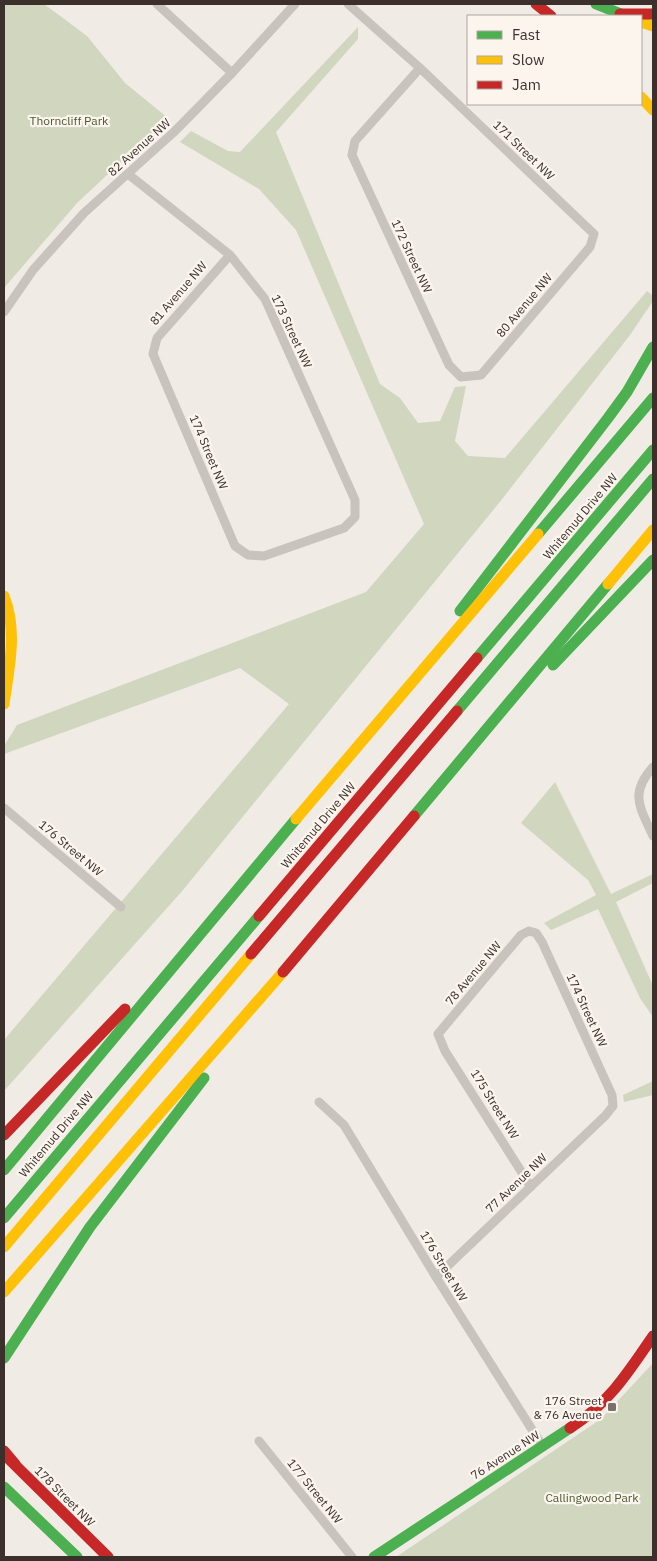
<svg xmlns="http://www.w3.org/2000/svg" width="657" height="1561" font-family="'IBM Plex Sans',sans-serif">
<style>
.green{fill:#d1d6bf}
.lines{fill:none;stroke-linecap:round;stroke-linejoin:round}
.street{stroke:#c9c3be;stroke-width:9}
.fast{stroke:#4caf50;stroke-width:11}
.slow{stroke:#ffc107;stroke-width:11}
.jam{stroke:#c62828;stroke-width:11}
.poi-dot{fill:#7a716c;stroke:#fbf5ee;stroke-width:2}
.labels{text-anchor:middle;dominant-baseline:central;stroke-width:4.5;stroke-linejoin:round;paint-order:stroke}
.park-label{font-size:12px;fill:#4a5a2e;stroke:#fbf5ee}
.street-label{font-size:12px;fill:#3b302b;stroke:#fbf5ee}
.poi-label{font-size:12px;fill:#3b302b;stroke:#fbf5ee;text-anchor:end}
</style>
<rect width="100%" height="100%" fill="#f0ebe5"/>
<g class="green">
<path d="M 4,4 L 44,4 L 87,36 L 125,83 L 168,118 L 77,203 L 4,288 Z"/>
<path d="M 358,27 L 358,39 L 276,132 L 380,384 L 400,398 L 418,423 L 440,421 L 455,387 L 466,386 L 455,441 L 468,456 L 505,458 L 647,291 L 653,296 L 653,301 L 630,335 L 503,498 L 183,890 L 4,1091 L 4,1040 L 289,704 L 240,668 L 4,754 L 4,746 L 17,725 L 366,592 L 424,524 L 296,230 L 259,189 L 180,142 L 191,131 L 228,151 L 240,152 Z"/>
<path d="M 555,782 L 611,894 L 653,874 L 653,883 L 616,902 L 653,986 L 653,1017 L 640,998 L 598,909 L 551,930 L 544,923 L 596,895 L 588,880 L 521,823 Z"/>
<path d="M 653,1081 L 653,1095 L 624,1102 L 623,1095 Z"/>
<path d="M 653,1363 L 653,1557 L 396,1557 L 601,1419 Z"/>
</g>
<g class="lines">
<g class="street">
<path d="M 157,4 L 232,73"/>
<path d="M 348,4 L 420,68 L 594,234 L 590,247 L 481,375 L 461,377 L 449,365 L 352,155 L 355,141 L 420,68"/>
<path d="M 128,174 L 230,255 L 265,299 L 355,500 L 355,517 L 344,528 L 264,556 L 248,555 L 235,546 L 153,354 L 157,338 L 230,255"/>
<path d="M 4,312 L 33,270 L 84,213 L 174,132 L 232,73 L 295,4"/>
<path d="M 653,767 C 629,794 640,807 653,836"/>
<path d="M 4,808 L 121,907"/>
<path d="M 319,1102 L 344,1125 L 436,1277 L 543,1447"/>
<path d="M 436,1277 L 605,1116 L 613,1106 L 612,1095 L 542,942 L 536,933 L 529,931 L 521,935 L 438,1034 L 445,1051 L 531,1187"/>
<path d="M 259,1441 L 352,1557"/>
</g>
<g class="fast">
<path d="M 596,4 L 626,16"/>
<path d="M 538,534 L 653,398"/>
<path d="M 460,611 L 608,418 L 627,392 L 653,347"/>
<path d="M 477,658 L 653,450"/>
<path d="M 553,665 L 653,560"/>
<path d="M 457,711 L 653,479"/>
<path d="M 414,816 L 608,584"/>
<path d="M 4,1170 L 296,819"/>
<path d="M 4,1218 L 259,916"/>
<path d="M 4,1358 L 90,1227 L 204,1078"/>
<path d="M 4,1487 L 77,1557"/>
<path d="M 374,1557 L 570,1428"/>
</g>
<g class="slow">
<path d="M 641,22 L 653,26"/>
<path d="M 641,97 L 653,110"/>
<path d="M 608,584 L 653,530"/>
<path d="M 4,596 C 18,631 9,668 4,704"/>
<path d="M 296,819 L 538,534"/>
<path d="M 4,1247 L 251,954"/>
<path d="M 4,1292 L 283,972"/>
</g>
<g class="jam">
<path d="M 536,4 L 551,16"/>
<path d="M 620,14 L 653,14"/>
<path d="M 259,916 L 477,658"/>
<path d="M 251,954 L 457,711"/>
<path d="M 283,972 L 414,816"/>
<path d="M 4,1135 L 125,1009"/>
<path d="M 570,1428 C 608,1404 628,1373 653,1336"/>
<path d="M 4,1451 L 15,1464"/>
<path d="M 9,1459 L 108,1557"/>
</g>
</g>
<rect class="poi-dot" x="607" y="1402" width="10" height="10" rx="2.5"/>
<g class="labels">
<g class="park-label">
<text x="69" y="120">Thorncliff Park</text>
<text x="592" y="1497">Callingwood Park</text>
</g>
<g class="street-label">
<text transform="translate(139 147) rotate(-42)">82 Avenue NW</text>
<text transform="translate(524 150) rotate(44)">171 Street NW</text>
<text transform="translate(412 256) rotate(65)">172 Street NW</text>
<text transform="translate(178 293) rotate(-49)">81 Avenue NW</text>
<text transform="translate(524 305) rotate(-50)">80 Avenue NW</text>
<text transform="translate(292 331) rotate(65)">173 Street NW</text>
<text transform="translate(209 452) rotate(67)">174 Street NW</text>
<text transform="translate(580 516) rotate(-50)">Whitemud Drive NW</text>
<text transform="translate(318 825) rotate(-50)">Whitemud Drive NW</text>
<text transform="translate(71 848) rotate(40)">176 Street NW</text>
<text transform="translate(473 973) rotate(-50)">78 Avenue NW</text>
<text transform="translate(587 1010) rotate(65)">174 Street NW</text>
<text transform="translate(495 1104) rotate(58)">175 Street NW</text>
<text transform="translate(56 1134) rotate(-50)">Whitemud Drive NW</text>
<text transform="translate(516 1183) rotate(-44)">77 Avenue NW</text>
<text transform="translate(444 1266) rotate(59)">176 Street NW</text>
<text transform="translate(505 1455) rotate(-33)">76 Avenue NW</text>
<text transform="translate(315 1491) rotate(51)">177 Street NW</text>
<text transform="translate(65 1496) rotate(45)">178 Street NW</text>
</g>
<g class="poi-label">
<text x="602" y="1400">176 Street<tspan x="602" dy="14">&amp; 76 Avenue</tspan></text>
</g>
</g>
<rect width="657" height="1561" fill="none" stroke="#3b302b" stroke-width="10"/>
<rect x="467" y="15" width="175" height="90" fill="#fbf5ee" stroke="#aea6a0"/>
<rect x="477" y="31" width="25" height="8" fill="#4caf50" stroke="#aea6a0"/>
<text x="512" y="40" font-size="15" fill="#3b302b">Fast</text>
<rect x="477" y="56" width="25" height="8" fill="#ffc107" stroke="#aea6a0"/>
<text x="512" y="65" font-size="15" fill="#3b302b">Slow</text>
<rect x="477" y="81" width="25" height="8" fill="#c62828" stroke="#aea6a0"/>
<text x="512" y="90" font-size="15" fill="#3b302b">Jam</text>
</svg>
